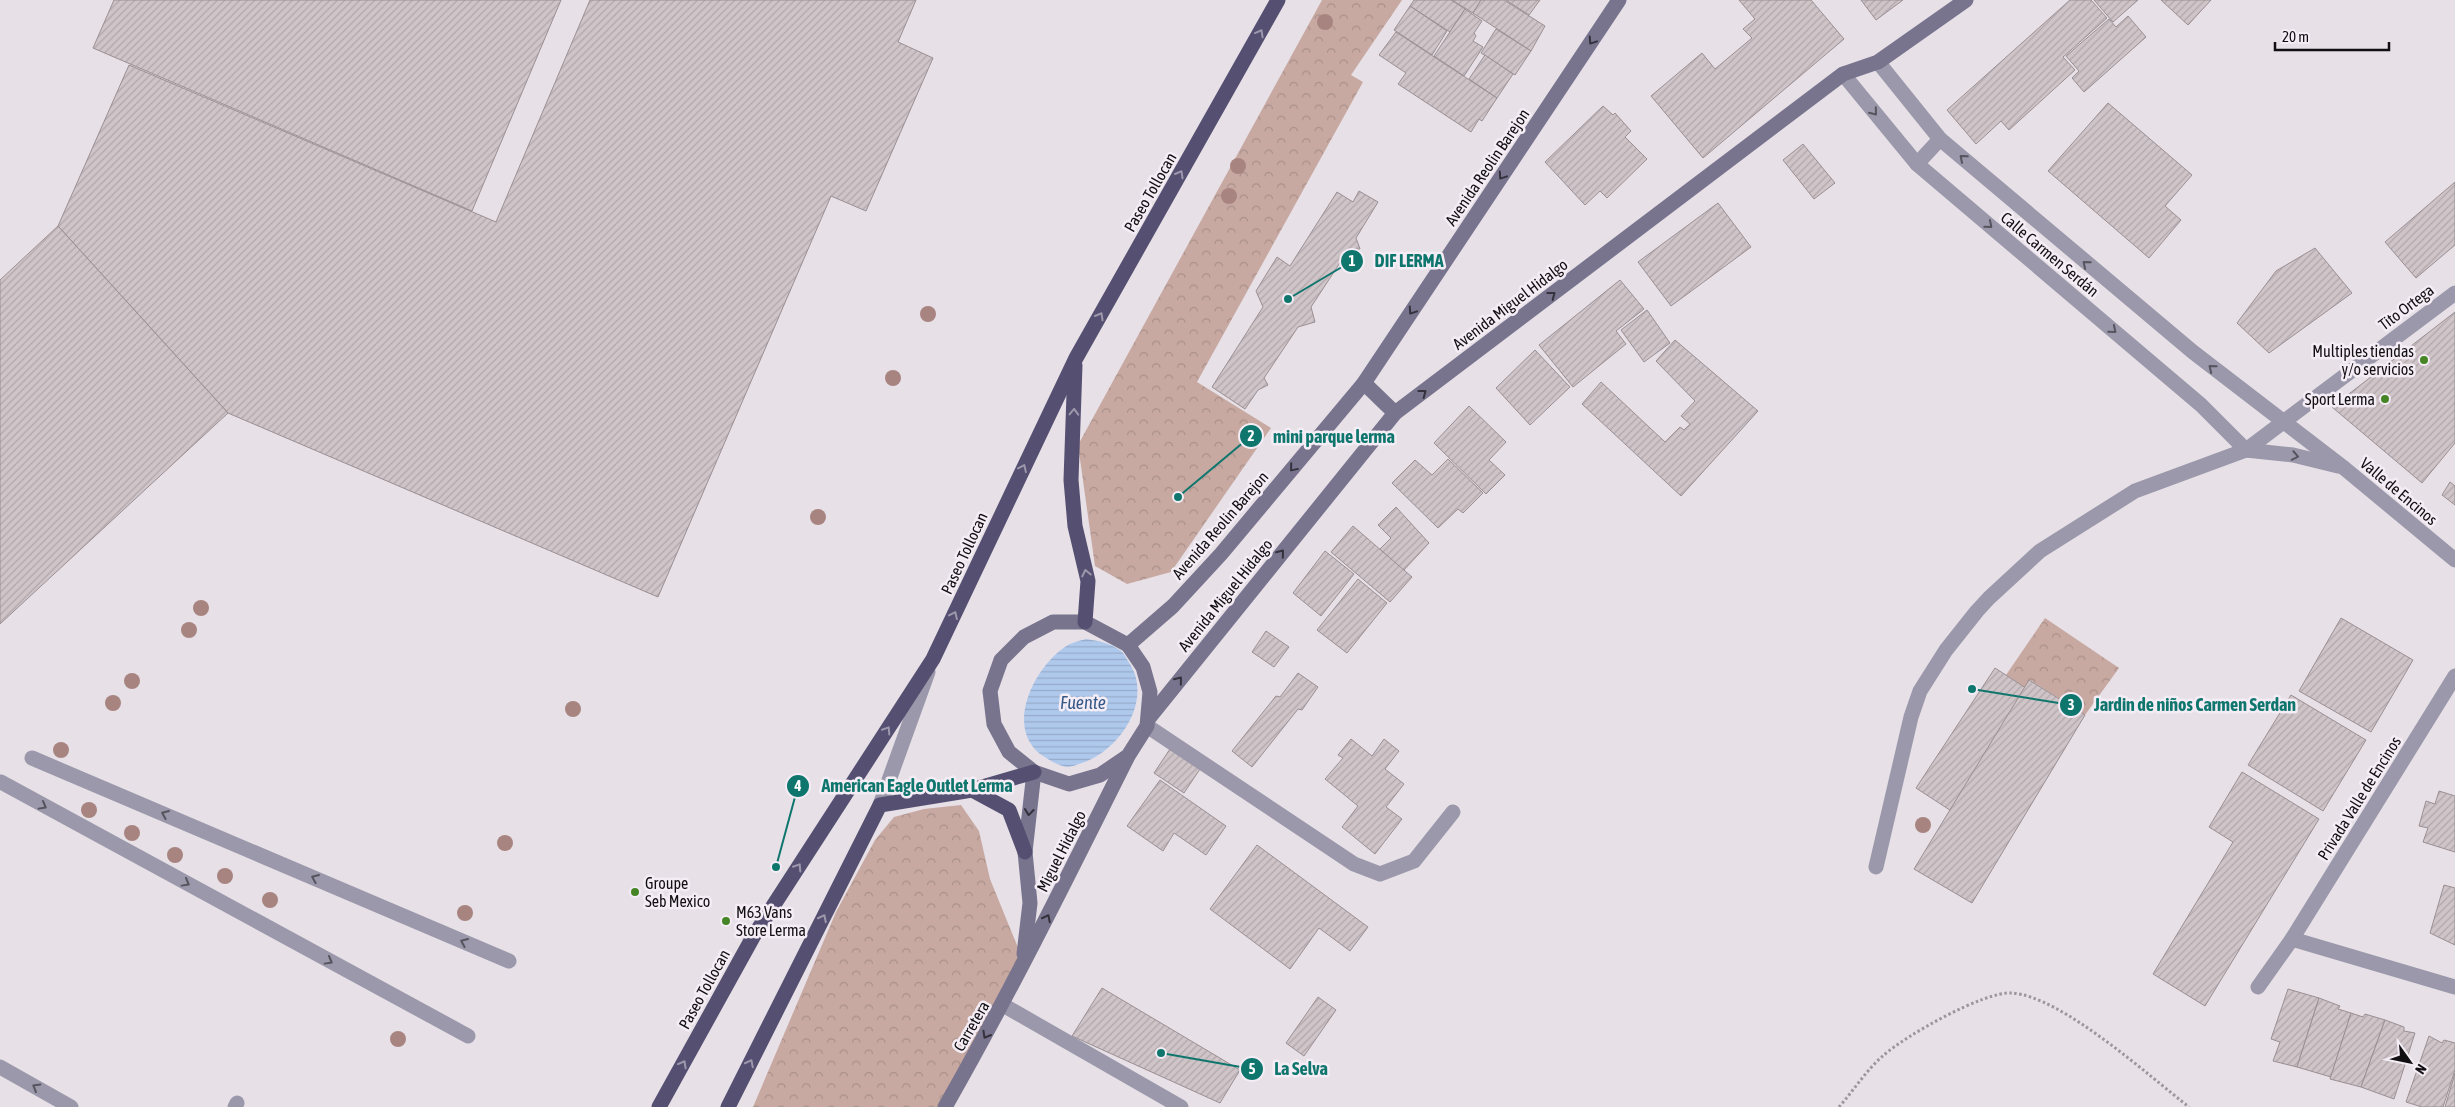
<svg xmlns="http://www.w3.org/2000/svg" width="2455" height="1107" font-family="'Asap Condensed',sans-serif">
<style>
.park{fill:url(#park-crowns)}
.water{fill:url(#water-rules)}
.building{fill:url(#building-hatch);stroke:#9a8f92}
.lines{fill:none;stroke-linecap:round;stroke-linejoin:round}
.path{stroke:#9c979c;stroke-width:3;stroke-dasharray:2.5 2.5;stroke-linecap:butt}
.service{stroke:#9a98aa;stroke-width:15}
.minor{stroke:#9a98aa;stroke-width:15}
.secondary{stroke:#78748e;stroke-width:15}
.trunk{stroke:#555071;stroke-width:15}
.tree{fill:#a88480}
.oneway{stroke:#9d97ac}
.oneway2{stroke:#35323d}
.oneway3{stroke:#56545e}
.poi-dot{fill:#458526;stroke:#f4edf5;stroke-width:2}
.labels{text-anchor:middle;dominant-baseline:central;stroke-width:5;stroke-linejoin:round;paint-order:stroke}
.street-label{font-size:16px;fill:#110f11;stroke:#f4edf5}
.poi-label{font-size:16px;fill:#110f11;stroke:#f4edf5;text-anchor:end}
.water-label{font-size:18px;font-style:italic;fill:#355887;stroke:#f4edf5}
.leader{fill:none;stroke:#0f766e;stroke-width:2}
.callout-dot{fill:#0f766e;stroke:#f4edf5;stroke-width:2}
.mark-label{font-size:15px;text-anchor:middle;font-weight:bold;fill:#fff}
.callout-label{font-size:18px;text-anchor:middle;font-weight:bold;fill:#0f766e;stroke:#f4edf5;stroke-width:5;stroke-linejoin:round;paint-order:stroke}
</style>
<defs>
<pattern id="park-crowns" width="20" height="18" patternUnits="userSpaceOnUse" patternTransform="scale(1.25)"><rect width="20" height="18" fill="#c7a9a2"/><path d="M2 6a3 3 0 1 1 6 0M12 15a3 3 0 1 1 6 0" fill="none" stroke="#aa908a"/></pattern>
<pattern id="water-rules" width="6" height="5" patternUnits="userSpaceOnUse" patternTransform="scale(1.25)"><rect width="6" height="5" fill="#afc9ed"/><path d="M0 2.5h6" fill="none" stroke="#96abca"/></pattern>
<pattern id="building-hatch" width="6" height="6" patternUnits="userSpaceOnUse" patternTransform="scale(1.25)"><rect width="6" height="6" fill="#cfc4c7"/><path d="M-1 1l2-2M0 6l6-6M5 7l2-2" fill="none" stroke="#b1a7aa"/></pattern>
</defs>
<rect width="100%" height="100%" fill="#e7e0e7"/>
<g class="park">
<path d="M 1322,0 L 1402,0 L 1351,75 L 1363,82 L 1197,382 L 1271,428 L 1171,572 L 1127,584 L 1095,566 L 1078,445 Z"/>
<path d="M 2045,618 L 2119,668 L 2085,715 L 2030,680 L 2026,688 L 2006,675 Z"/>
<path d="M 961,805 L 979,831 L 990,879 L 1023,960 L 942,1107 L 753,1107 L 836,912 L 875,840 L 894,817 L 924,809 Z"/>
</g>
<path class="water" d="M 1086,639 C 1098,641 1111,643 1121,651 C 1125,654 1127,660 1130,664 C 1153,701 1119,751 1082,763 C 1078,764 1072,767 1067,767 C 1058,766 1048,759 1040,754 C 1005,726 1034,668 1065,647 C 1070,643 1079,641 1086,639 Z"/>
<g class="building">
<path d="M 114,0 L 561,0 L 472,211 L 93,48 Z"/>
<path d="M 590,0 L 916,0 L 898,42 L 933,58 L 866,211 L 831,196 L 658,597 L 228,413 L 58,226 L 129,65 L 496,222 Z"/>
<path d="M 1414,0 L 1451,0 L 1465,9 L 1450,32 L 1410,6 Z"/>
<path d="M 1452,0 L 1481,0 L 1473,13 Z"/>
<path d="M 1481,0 L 1504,0 L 1545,26 L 1531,51 L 1473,13 Z"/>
<path d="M 1506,0 L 1540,0 L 1529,15 Z"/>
<path d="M 1739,0 L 1811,0 L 1844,39 L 1703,158 L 1651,96 L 1702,53 L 1715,69 L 1752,38 L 1743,29 L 1755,19 Z"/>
<path d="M 1861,0 L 1903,0 L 1876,20 Z"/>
<path d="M 2070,0 L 2091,0 L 2107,18 L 2063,57 L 2075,70 L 2009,130 L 2001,121 L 1976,144 L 1947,110 Z"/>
<path d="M 2094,0 L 2138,0 L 2113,22 Z"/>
<path d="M 2161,0 L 2211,0 L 2188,25 Z"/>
<path d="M 1410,6 L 1447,31 L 1432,55 L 1394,30 Z"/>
<path d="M 1465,9 L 1482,21 L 1474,33 L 1476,36 L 1473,41 L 1483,47 L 1464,76 L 1434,56 Z"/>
<path d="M 2128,16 L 2146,37 L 2084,92 L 2072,78 L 2079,71 L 2066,56 L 2109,19 L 2116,27 Z"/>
<path d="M 1496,29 L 1531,51 L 1515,75 L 1481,53 Z"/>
<path d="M 1396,32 L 1497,98 L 1482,121 L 1479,119 L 1471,132 L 1398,84 L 1406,73 L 1379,55 Z"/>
<path d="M 1485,55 L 1513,74 L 1497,98 L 1469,79 Z"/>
<path d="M 2108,103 L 2192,175 L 2165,206 L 2181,220 L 2149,258 L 2048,171 Z"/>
<path d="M 1603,106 L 1613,115 L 1615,113 L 1631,131 L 1625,137 L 1647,159 L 1607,198 L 1600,191 L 1585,205 L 1545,162 Z"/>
<path d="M 1803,144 L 1835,183 L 1814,199 L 1783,160 Z"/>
<path d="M 2455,182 L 2455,245 L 2416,278 L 2385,242 Z"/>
<path d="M 1359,191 L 1378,202 L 1356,238 L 1360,249 L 1349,249 L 1311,307 L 1315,322 L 1298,327 L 1264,378 L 1268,385 L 1258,390 L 1245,409 L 1212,387 L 1263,307 L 1256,291 L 1277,257 L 1290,266 L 1337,192 L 1353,202 Z"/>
<path d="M 1718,203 L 1751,247 L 1671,306 L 1638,262 Z"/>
<path d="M 58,226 L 228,413 L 0,624 L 0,280 Z"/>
<path d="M 2315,248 L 2352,293 L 2269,353 L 2237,323 L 2276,271 Z"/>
<path d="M 1620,280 L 1644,309 L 1616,331 L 1626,344 L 1573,387 L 1539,345 Z"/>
<path d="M 1647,310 L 1670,343 L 1644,362 L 1621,330 Z"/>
<path d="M 2455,312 L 2455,443 L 2422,483 L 2332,407 Z"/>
<path d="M 1675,340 L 1758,411 L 1681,496 L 1582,404 L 1601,382 L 1665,442 L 1680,427 L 1684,430 L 1690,424 L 1681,416 L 1695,401 L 1656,361 Z"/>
<path d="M 1535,350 L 1570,387 L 1530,425 L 1496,388 Z"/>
<path d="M 1469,406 L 1506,442 L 1489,460 L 1505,475 L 1486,494 L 1434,443 Z"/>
<path d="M 1448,459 L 1483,493 L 1463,513 L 1458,509 L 1438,528 L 1392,483 L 1415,460 L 1432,475 Z"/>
<path d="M 2450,482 L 2455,486 L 2455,505 L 2442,495 Z"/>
<path d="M 1396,507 L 1429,543 L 1403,571 L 1380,549 L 1391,538 L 1378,525 Z"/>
<path d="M 1353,526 L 1412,577 L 1390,602 L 1331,552 Z"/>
<path d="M 1325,551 L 1354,574 L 1321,616 L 1293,593 Z"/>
<path d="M 1358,579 L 1387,603 L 1347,653 L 1317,630 Z"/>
<path d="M 2341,618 L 2413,660 L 2371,732 L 2299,691 Z"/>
<path d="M 1266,631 L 1289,647 L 1274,667 L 1252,652 Z"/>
<path d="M 1995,668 L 2035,694 L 1959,816 L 1916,788 Z"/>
<path d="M 1298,673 L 1318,687 L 1302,710 L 1298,709 L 1252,767 L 1232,751 L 1276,696 L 1280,697 Z"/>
<path d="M 2029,680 L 2085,715 L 1972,903 L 1914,869 Z"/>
<path d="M 2291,695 L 2366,740 L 2323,811 L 2248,765 Z"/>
<path d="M 1351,739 L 1372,756 L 1384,739 L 1399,751 L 1385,769 L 1404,784 L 1386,807 L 1402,819 L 1375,854 L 1342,827 L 1358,806 L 1325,779 L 1343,758 L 1338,755 Z"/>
<path d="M 1172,746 L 1202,766 L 1184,793 L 1154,773 Z"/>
<path d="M 2242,772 L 2319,819 L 2205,1006 L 2153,974 L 2233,842 L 2209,827 Z"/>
<path d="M 1160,780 L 1226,826 L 1206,855 L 1174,833 L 1163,851 L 1127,826 Z"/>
<path d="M 2439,791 L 2455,796 L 2455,852 L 2423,842 L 2428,828 L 2419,826 L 2426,801 L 2435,804 Z"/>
<path d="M 1257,845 L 1368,927 L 1350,951 L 1319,928 L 1290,969 L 1210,909 Z"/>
<path d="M 2444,885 L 2455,888 L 2455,945 L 2430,933 Z"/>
<path d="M 1102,988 L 1240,1070 L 1220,1103 L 1072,1036 Z"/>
<path d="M 2288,989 L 2319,998 L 2297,1067 L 2273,1061 L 2280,1042 L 2271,1039 Z"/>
<path d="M 1318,997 L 1336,1010 L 1304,1056 L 1286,1043 Z"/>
<path d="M 2319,998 L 2340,1006 L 2338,1009 L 2351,1013 L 2331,1077 L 2297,1067 Z"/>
<path d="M 2351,1013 L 2363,1017 L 2365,1014 L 2385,1020 L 2361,1087 L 2330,1079 Z"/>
<path d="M 2385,1020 L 2404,1027 L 2404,1031 L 2415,1033 L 2394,1099 L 2361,1087 Z"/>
<path d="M 2429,1036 L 2442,1043 L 2444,1040 L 2455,1043 L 2455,1070 L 2443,1107 L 2422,1107 L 2406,1102 Z"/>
<path d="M 2455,1073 L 2455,1107 L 2445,1107 Z"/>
</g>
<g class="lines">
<path class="path" d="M 1839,1107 C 1854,1090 1867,1069 1884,1055 C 1905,1036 1984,991 2012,993 C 2061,996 2149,1076 2189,1107"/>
<g class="service">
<path d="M 1147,726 L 1354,864 L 1380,874 L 1414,861 L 1453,812"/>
<path d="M 32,758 L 509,961"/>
<path d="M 1,782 L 468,1036"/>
<path d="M 1003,1005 L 1181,1107"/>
</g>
<g class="minor">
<path d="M 1878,62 L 1940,139 L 2193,352 L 2344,468 L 2455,560"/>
<path d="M 1843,74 L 1917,164 L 2201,405 L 2246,450 L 2293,455 L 2338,466"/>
<path d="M 1917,164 L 1940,139"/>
<path d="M 880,805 L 928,672"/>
<path d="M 1876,867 L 1911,717 L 1920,691 L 1946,650 L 1977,611 L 1989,598 L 2040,551 L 2135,491 L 2246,450 L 2455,293"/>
<path d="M 2292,939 L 2455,987"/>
<path d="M 2258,987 L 2292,939 L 2455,676"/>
<path d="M 0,1067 L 71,1107"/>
<path d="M 235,1107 L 237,1103"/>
</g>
<g class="secondary">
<path d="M 1364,383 L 1395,413"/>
<path d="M 1053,622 L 1085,622 L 1128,645 L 1143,667 L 1150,692 L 1147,726 L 1128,756 L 1100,775 L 1069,784 L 1034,772 L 1009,752 L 994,724 L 990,691 L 1001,660 L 1024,637 Z"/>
<path d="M 1128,645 L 1173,606 L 1221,554 L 1364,383 L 1619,0"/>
<path d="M 1149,718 L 1395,413 L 1843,74 L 1878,62 L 1966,0"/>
<path d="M 1024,954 L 1030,903 L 1025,852 L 1034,772"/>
<path d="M 945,1107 C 1010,993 1068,876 1127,758"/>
</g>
<g class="trunk">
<path d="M 1075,365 L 1071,480 L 1075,526 L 1088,581 L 1085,622"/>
<path d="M 972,790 L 1009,810 L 1025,852"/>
<path d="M 659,1107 L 753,937 L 933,659 L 1076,358 L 1278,0"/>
<path d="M 728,1107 L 880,805 L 972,790 L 1034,772"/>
</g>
</g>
<g class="tree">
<circle cx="1325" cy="22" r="8"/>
<circle cx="1238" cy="166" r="8"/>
<circle cx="1229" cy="196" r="8"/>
<circle cx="928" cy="314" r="8"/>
<circle cx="893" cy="378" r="8"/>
<circle cx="818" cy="517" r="8"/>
<circle cx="201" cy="608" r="8"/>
<circle cx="189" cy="630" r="8"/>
<circle cx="132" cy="681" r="8"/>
<circle cx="113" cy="703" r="8"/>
<circle cx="573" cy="709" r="8"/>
<circle cx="61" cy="750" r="8"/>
<circle cx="89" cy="810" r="8"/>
<circle cx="1923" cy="825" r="8"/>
<circle cx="132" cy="833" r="8"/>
<circle cx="505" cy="843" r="8"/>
<circle cx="175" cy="855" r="8"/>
<circle cx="225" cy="876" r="8"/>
<circle cx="270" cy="900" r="8"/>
<circle cx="465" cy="913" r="8"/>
<circle cx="398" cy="1039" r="8"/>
</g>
<defs><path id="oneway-chevron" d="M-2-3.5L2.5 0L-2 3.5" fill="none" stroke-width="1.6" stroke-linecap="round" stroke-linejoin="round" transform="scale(1.25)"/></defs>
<g class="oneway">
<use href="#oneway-chevron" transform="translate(1260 33) rotate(-61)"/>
<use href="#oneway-chevron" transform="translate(1180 174) rotate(-60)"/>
<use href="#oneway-chevron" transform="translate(1100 316) rotate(-60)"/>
<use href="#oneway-chevron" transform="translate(1074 412) rotate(-88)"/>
<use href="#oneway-chevron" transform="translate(1023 468) rotate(-65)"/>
<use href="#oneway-chevron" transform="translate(1086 573) rotate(-102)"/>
<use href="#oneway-chevron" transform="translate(954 615) rotate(-65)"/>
<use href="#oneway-chevron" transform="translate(887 730) rotate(-57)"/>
<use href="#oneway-chevron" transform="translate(798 867) rotate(-57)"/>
<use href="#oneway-chevron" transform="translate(823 918) rotate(-63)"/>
<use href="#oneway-chevron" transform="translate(750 1063) rotate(-63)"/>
<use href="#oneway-chevron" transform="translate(683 1064) rotate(-61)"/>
</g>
<g class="oneway2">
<use href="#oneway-chevron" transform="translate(1592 41) rotate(124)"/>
<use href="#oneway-chevron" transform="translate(1502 176) rotate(124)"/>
<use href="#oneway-chevron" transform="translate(1552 295) rotate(-37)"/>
<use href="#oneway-chevron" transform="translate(1412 311) rotate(124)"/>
<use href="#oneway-chevron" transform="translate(1423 393) rotate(-37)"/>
<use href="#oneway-chevron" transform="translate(1293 468) rotate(130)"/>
<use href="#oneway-chevron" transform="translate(1281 553) rotate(-51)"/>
<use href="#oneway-chevron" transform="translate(1179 680) rotate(-51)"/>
<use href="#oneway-chevron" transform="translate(1029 812) rotate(96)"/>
<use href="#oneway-chevron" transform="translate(1047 918) rotate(-63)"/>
<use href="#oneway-chevron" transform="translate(986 1035) rotate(120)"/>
</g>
<g class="oneway3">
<use href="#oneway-chevron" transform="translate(1874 112) rotate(51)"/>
<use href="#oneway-chevron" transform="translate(1963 158) rotate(-139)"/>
<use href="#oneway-chevron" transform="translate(1989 225) rotate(40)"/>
<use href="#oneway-chevron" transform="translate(2086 264) rotate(-140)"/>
<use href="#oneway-chevron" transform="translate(2113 330) rotate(40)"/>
<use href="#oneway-chevron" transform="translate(2212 368) rotate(-141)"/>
<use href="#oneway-chevron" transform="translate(2295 456) rotate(11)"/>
<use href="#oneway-chevron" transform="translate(43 806) rotate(29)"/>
<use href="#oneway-chevron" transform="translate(165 814) rotate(-157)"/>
<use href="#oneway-chevron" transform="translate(315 878) rotate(-157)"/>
<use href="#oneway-chevron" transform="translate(186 883) rotate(29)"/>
<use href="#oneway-chevron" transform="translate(464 942) rotate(-157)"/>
<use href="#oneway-chevron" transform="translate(329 961) rotate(29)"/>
<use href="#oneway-chevron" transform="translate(36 1087) rotate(-150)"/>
</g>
<g class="poi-dot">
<circle cx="2424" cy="360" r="5"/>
<circle cx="2385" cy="399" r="5"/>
<circle cx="635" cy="892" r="5"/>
<circle cx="726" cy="921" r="5"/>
</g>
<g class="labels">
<g class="street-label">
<text transform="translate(1487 167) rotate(-56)">Avenida Reolin Barejon</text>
<text transform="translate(1150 192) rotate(-60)">Paseo Tollocan</text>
<text transform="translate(2050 254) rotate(40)">Calle Carmen Serdán</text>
<text transform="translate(1510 304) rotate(-37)">Avenida Miguel Hidalgo</text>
<text transform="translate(2406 307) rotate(-37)">Tito Ortega</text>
<text transform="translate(2399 491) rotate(40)">Valle de Encinos</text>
<text transform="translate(1220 525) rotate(-49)">Avenida Reolin Barejon</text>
<text transform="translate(964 553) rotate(-65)">Paseo Tollocan</text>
<text transform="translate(1225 595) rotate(-51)">Avenida Miguel Hidalgo</text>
<text transform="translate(2359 798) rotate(-58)">Privada Valle de Encinos</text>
<text transform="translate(1061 851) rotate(-63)">Miguel Hidalgo</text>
<text transform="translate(704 989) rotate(-61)">Paseo Tollocan</text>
<text transform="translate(971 1026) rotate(-60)">Carretera</text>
</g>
<g class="poi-label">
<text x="2414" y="351">Multiples tiendas<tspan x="2414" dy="18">y/o servicios</tspan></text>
<text x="2375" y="399">Sport Lerma</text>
<text x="645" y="883" text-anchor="start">Groupe<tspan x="645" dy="18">Seb Mexico</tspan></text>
<text x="736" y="912" text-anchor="start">M63 Vans<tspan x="736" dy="18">Store Lerma</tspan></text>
</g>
<g class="water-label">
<text x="1083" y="702">Fuente</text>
</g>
</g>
<path class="leader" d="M1288 299L1352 261M1178 497L1251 436M1972 689L2071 705M776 867L798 786M1161 1053L1252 1069"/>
<g class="callout-dot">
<circle cx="1288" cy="299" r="5"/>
<circle cx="1178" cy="497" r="5"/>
<circle cx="1972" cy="689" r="5"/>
<circle cx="776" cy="867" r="5"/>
<circle cx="1161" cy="1053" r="5"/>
<circle cx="1352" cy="261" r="12"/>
<circle cx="1251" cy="436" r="12"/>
<circle cx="2071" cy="705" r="12"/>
<circle cx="798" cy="786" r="12"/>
<circle cx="1252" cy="1069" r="12"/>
</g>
<g class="mark-label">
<text x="1352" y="266">1</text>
<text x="1251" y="441">2</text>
<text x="2071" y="710">3</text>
<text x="798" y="791">4</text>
<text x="1252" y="1074">5</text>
</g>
<g class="callout-label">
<text x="1409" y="267">DIF LERMA</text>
<text x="1334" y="443">mini parque lerma</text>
<text x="2195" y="711">Jardin de niños Carmen Serdan</text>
<text x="917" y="792">American Eagle Outlet Lerma</text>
<text x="1301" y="1075">La Selva</text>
</g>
<g transform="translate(2410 1062) rotate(123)" stroke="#f4edf5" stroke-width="4" paint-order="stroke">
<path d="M0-4L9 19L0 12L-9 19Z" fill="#110f11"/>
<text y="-8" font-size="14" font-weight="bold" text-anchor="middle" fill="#110f11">N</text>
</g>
<path d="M2275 42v8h114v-8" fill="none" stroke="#110f11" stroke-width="2.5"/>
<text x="2282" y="42" font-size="15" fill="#110f11" stroke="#f4edf5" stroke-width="4" paint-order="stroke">20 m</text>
</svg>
